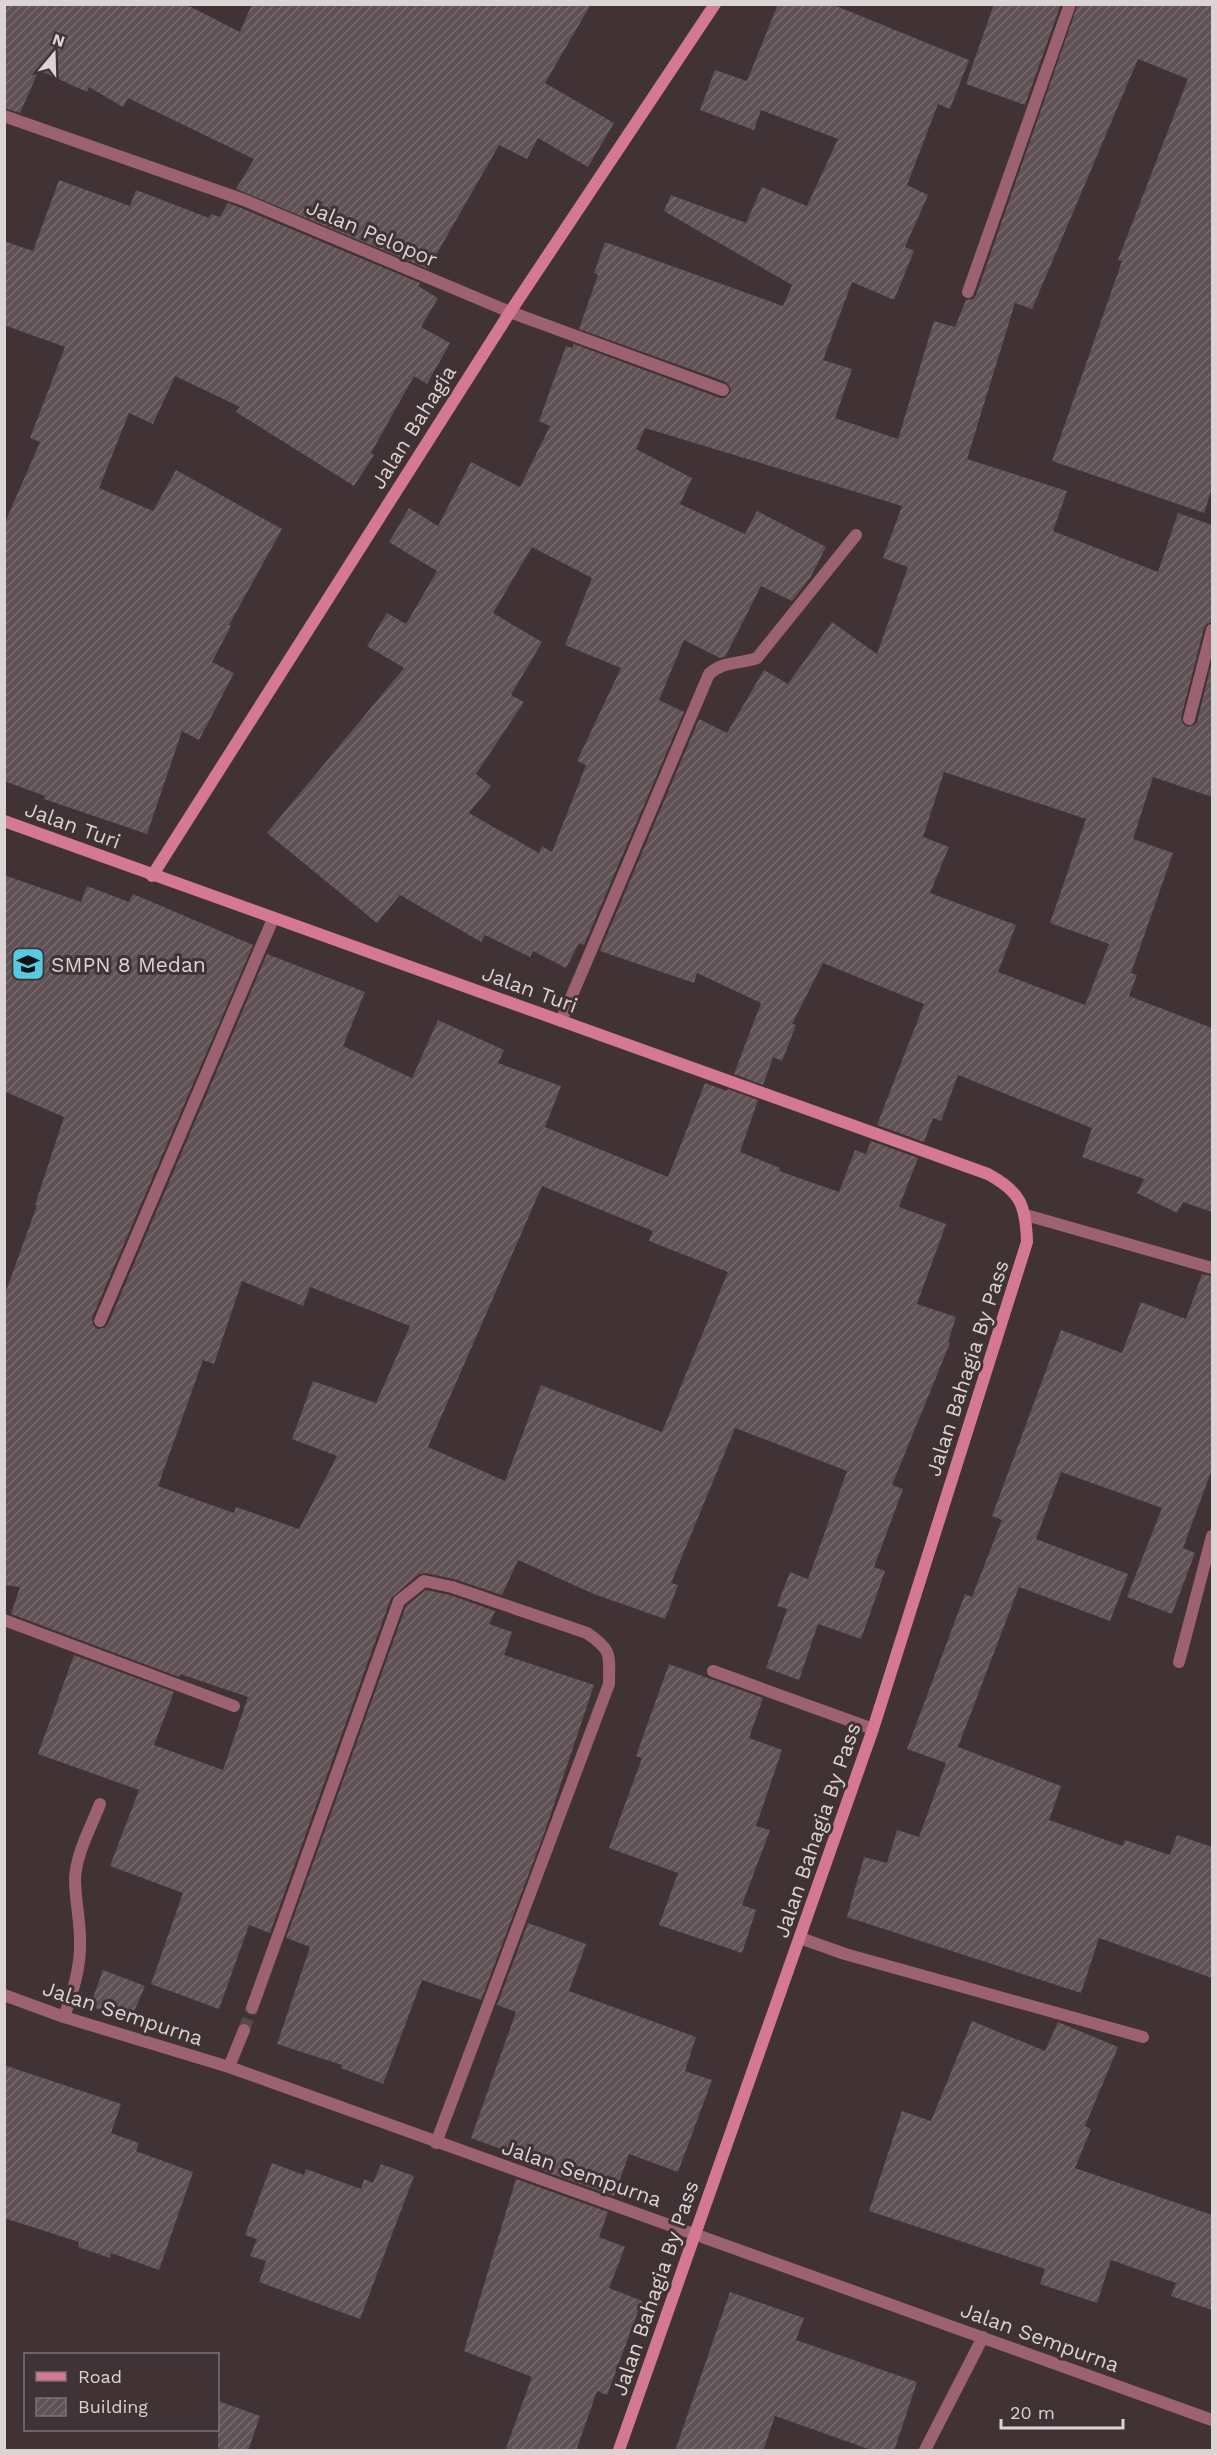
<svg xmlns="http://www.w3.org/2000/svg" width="1217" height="2455" font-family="'Work Sans',sans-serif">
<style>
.building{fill:url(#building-hatch);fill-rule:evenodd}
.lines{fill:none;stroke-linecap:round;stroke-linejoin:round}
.minor-tunnel{stroke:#574a4d;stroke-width:12;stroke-dasharray:12 6;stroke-linecap:butt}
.service{stroke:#9d6272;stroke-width:12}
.minor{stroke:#9d6272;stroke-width:12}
.secondary{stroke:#d57893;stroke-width:12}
.labels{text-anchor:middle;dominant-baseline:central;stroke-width:6;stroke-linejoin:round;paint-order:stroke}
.street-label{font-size:21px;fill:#dbd3d4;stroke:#403235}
.poi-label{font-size:21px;fill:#dbd3d4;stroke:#403235;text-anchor:start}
</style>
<defs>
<pattern id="building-hatch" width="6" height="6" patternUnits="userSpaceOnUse" patternTransform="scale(1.5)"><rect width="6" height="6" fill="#605155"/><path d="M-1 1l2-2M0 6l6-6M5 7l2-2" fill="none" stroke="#76696d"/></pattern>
</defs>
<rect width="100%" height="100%" fill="#403235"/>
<g class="building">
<path d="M 4,4 L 185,4 L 240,32 L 252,4 L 591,4 L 545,83 L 614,123 L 588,167 L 538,138 L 527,159 L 499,145 L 428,269 L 236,189 L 254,159 L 128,98 L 123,107 L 89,87 L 87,92 L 39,70 L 20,113 L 4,108 Z"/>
<path d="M 778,4 L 831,4 L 969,60 L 950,109 L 938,104 L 907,185 L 928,195 L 905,247 L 914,251 L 894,300 L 852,282 L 823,360 L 852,369 L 835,418 L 898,439 L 934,321 L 955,327 L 966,300 L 973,299 L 976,295 L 1078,4 L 1212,4 L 1212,488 L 1204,513 L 1052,461 L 1122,261 L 1118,260 L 1188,79 L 1138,59 L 1032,309 L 1015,303 L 967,459 L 1067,491 L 1053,531 L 1158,572 L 1178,513 L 1212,525 L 1212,622 L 1207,624 L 1204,628 L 1181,718 L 1183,724 L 1188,727 L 1194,725 L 1197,722 L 1212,661 L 1212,797 L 1153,777 L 1133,839 L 1173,853 L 1131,973 L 1137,975 L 1129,996 L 1212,1028 L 1212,1212 L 1183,1202 L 1177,1213 L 1137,1193 L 1144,1179 L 1082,1157 L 1092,1128 L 958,1075 L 941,1121 L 933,1118 L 924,1142 L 877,1125 L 924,1004 L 823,963 L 792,1024 L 796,1025 L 782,1061 L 773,1057 L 763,1085 L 734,1074 L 761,1003 L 697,973 L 694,983 L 600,951 L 699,719 L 727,733 L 764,670 L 788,684 L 832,622 L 877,654 L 908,567 L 883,558 L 902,506 L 645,428 L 636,449 L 692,478 L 680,504 L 745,534 L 757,511 L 826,547 L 810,578 L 792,601 L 761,586 L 725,657 L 720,658 L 684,640 L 659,700 L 684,712 L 584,945 L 579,943 L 566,968 L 533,951 L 530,957 L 485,935 L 481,942 L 400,895 L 377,923 L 267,833 L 404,668 L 367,646 L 387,613 L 406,624 L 437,571 L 389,542 L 409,508 L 438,526 L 471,462 L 520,487 L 550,426 L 539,421 L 566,346 L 572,348 L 574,344 L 720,398 L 725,398 L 730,393 L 731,388 L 726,382 L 579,329 L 598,275 L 594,273 L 605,242 L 783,306 L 792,285 L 664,211 L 671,195 L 746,223 L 762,187 L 807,206 L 838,139 L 761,110 L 754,130 L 700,110 L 715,70 L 747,81 ZM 532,547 L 592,578 L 565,645 L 621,668 L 577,761 L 586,765 L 552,852 L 542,846 L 539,853 L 469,813 L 491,786 L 476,774 L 524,702 L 511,695 L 542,642 L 493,613 ZM 944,772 L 1086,819 L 1050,923 L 1109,944 L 1085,1005 L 998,972 L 1016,925 L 930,893 L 949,847 L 923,837 Z"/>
<path d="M 994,4 L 1061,4 L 1025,105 L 966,84 Z"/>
<path d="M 59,180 L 130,206 L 136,190 L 209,218 L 211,214 L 220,217 L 228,203 L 241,208 L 420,283 L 418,286 L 438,298 L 421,327 L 450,343 L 427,384 L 414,376 L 371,453 L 374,455 L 354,486 L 236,412 L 240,407 L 175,376 L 153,424 L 129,413 L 99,488 L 153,511 L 176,470 L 282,529 L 229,625 L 231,626 L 212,662 L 234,673 L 199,740 L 182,731 L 147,834 L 44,799 L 45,796 L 4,781 L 4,525 L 40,442 L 30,438 L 65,347 L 4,325 L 4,241 L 33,251 Z"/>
<path d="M 4,875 L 81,902 L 87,886 L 129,902 L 133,894 L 253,945 L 92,1318 L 93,1325 L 97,1329 L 104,1328 L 108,1324 L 267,954 L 365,992 L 343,1046 L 412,1078 L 438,1020 L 504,1050 L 498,1063 L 561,1086 L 545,1127 L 668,1177 L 705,1083 L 727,1091 L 728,1089 L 758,1100 L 740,1152 L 780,1168 L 779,1171 L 839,1192 L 855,1150 L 866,1154 L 871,1141 L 918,1158 L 899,1207 L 946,1224 L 917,1304 L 956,1317 L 948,1342 L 950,1343 L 892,1485 L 903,1489 L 874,1567 L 885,1571 L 861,1639 L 818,1624 L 799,1680 L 766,1668 L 787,1609 L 777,1606 L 790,1572 L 808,1579 L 847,1471 L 735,1428 L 671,1583 L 678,1585 L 665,1619 L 594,1594 L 518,1560 L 502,1595 L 454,1579 L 426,1573 L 419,1574 L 391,1598 L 270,1933 L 249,1925 L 219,2009 L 151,1984 L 183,1893 L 110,1866 L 139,1790 L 38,1754 L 74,1655 L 174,1692 L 154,1745 L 223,1770 L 248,1697 L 180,1674 L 179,1677 L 11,1614 L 20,1587 L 4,1585 L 4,1297 L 37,1205 L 35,1205 L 64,1117 L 4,1091 ZM 542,1186 L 653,1231 L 649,1241 L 728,1272 L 662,1432 L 541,1385 L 505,1481 L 428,1447 ZM 242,1281 L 303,1306 L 310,1287 L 410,1326 L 376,1403 L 313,1381 L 292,1439 L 337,1456 L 299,1529 L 236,1507 L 234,1513 L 158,1486 L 203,1360 L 214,1364 Z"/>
<path d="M 1202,1274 L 1212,1276 L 1212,1469 L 1183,1548 L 1195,1553 L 1172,1614 L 1127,1597 L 1162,1508 L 1061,1472 L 1036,1539 L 1128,1574 L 1110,1621 L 1019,1587 L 958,1747 L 1061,1786 L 1049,1820 L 1123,1846 L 1125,1840 L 1170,1855 L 1177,1835 L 1212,1847 L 1212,1978 L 1099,1938 L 1081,1993 L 847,1917 L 864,1857 L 887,1863 L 897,1830 L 919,1837 L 946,1763 L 907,1749 L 965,1594 L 972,1597 L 1002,1520 L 992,1516 L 1061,1330 L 1122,1353 L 1141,1302 L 1186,1319 Z"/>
<path d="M 426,1590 L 450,1595 L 495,1611 L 489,1624 L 512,1632 L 504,1655 L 594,1685 L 545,1831 L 481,2000 L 422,1980 L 383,2084 L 341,2068 L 342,2065 L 277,2044 L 310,1947 L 286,1938 L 406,1606 Z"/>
<path d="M 669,1664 L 763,1698 L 749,1738 L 782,1750 L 756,1826 L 770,1830 L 742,1905 L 756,1910 L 742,1953 L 659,1925 L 678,1873 L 609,1848 L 642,1758 L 636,1756 Z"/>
<path d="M 528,1923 L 586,1944 L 569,1991 L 696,2037 L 685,2071 L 712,2080 L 678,2172 L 629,2154 L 614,2196 L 521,2163 L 523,2157 L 471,2138 L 516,2012 L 497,2005 Z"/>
<path d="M 103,1970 L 145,1986 L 130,2021 L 90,2006 Z"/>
<path d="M 972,2021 L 1045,2051 L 1058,2022 L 1118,2047 L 1085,2126 L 1091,2129 L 1075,2168 L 1212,2215 L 1212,2310 L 1171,2296 L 1176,2283 L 1111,2260 L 1097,2303 L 1040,2284 L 1045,2269 L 869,2211 L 902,2111 L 931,2121 Z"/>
<path d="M 4,2065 L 121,2104 L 111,2133 L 139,2143 L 136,2151 L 193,2172 L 159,2270 L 111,2253 L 110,2258 L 78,2247 L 79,2242 L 4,2218 Z"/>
<path d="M 272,2163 L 304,2175 L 306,2169 L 361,2189 L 364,2179 L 373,2183 L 381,2164 L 414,2176 L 360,2319 L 259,2282 L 266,2261 L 250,2256 L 257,2239 L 245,2235 Z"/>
<path d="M 516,2179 L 608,2212 L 599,2237 L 625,2247 L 609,2288 L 642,2301 L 607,2395 L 597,2391 L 576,2451 L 505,2451 L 532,2377 L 464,2351 Z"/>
<path d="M 730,2292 L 804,2318 L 796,2340 L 917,2382 L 894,2451 L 874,2451 L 775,2416 L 763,2451 L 675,2451 Z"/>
<path d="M 218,2401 L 260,2416 L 248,2451 L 218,2451 Z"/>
</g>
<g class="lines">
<path class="minor-tunnel" d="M 244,2030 L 252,2008"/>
<g class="service">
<path d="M 713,1671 L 873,1729"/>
<path d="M 800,1938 L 845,1954 L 1143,2037"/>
<path d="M 64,2017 C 73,1991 81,1967 80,1940 C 80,1919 75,1899 75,1879 C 76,1854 91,1827 100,1804"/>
<path d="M 925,2450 L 983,2337"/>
</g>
<g class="minor">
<path d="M 4,116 L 244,200 L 510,312 L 723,390"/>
<path d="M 968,292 L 1070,4"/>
<path d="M 1189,719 L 1212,630"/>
<path d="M 561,1021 L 709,674 C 723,661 740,664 757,658 L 856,535"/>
<path d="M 1026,1215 L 1212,1268"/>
<path d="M 100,1321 L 273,919"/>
<path d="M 4,1620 L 234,1706"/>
<path d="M 1179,1662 L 1212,1536"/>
<path d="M 4,1995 L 64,2017 L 229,2067 L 1212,2420"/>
<path d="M 252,2008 L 399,1601 L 424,1581 L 452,1587 L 587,1633 C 613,1651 609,1654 609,1684 L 436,2143"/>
<path d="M 229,2067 L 244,2030"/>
</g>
<g class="secondary">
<path d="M 4,821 L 988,1174 C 1021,1192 1026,1206 1027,1242 L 873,1729 L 619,2450"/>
<path d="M 152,876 L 510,312 L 715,4"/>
</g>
</g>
<defs>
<symbol id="school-square" viewBox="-11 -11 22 22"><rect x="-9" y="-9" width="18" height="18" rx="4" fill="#55cae0" stroke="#403235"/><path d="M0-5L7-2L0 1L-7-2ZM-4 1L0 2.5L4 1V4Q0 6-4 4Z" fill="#111"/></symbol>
</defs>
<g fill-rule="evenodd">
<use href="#school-square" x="9" y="945" width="38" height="38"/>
</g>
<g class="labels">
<g class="street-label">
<text transform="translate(372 233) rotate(23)">Jalan Pelopor</text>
<text transform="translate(413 427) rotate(-58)">Jalan Bahagia</text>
<text transform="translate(73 825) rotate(20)">Jalan Turi</text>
<text transform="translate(530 989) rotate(20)">Jalan Turi</text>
<text transform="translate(967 1368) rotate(-72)">Jalan Bahagia By Pass</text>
<text transform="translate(817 1830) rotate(-71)">Jalan Bahagia By Pass</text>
<text transform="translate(123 2013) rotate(18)">Jalan Sempurna</text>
<text transform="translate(582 2173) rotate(19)">Jalan Sempurna</text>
<text transform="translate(655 2288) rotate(-71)">Jalan Bahagia By Pass</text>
<text transform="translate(1040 2337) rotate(20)">Jalan Sempurna</text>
</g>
<g class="poi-label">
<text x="51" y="964">SMPN 8 Medan</text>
</g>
</g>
<rect width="1217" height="2455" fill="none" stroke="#dbd3d4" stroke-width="12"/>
<rect x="24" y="2353" width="195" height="78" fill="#403235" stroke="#7e7275" stroke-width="1.5"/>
<rect x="36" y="2372" width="30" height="9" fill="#d57893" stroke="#7e7275" stroke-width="1.5"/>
<text x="78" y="2383" font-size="18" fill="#dbd3d4">Road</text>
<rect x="36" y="2398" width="30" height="18" fill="url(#building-hatch)" stroke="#7e7275" stroke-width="1.5"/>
<text x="78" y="2413" font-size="18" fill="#dbd3d4">Building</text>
<g transform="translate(54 54) rotate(19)" stroke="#403235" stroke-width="4.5" paint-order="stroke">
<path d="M0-4.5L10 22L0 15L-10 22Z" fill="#dbd3d4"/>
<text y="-9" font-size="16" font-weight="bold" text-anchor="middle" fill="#dbd3d4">N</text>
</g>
<path d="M1001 2419v9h122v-9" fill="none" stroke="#dbd3d4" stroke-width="3"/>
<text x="1010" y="2419" font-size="18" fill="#dbd3d4" stroke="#403235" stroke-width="4.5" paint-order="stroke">20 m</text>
</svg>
